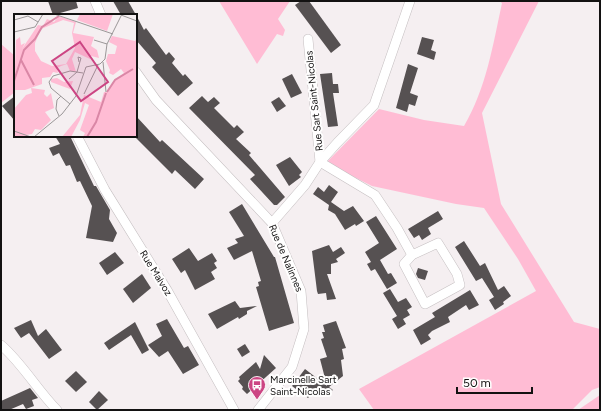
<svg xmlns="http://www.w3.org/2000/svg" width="601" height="411" font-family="Figtree,sans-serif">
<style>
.green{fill:#ffbcd4}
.building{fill:#565152}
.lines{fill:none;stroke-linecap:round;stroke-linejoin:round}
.street-casing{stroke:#c5bfc1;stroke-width:10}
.street{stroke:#fff;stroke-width:9}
.labels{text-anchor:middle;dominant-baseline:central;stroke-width:4;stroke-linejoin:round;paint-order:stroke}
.street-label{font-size:10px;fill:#131212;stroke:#fffefe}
.poi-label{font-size:10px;fill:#131212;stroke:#fffefe;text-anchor:start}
.inset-river{fill:none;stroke:#da87a6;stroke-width:2}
.inset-road{fill:none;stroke:#9b9798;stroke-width:1}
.view{fill:#cc4583;fill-opacity:0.15;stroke:#cc4583;stroke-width:2}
.inset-edge{fill:none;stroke:#131212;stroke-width:2}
</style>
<rect width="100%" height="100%" fill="#f5eff1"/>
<g class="green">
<path d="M 219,1 L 290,1 L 278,19 L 285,30 L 283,36 L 277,34 L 257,64 Z"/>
<path d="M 499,1 L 539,1 L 482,113 L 501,204 L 574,322 L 600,329 L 600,387 L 592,390 L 572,410 L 374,410 L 359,389 L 536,291 L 518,259 L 484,208 L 456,204 L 372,186 L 326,163 L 379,109 L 424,120 L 464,126 C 486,89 493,45 502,3 Z"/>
<path d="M 1,44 L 15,56 L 15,92 L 1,103 Z"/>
<path d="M 600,395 L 600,410 L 578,410 Z"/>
</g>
<g class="building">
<path d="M 48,1 L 76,1 L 78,8 L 53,15 Z"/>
<path d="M 113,1 L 128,1 L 136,15 L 121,15 Z"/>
<path d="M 301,1 L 309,1 L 341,45 L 331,53 L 295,5 Z"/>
<path d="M 136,15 L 144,30 L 146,28 L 166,55 L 169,52 L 175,59 L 172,63 L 183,76 L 185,74 L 193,83 L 178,96 L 152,67 L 156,63 L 136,40 Z"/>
<path d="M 422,37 L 434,40 L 431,50 L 436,52 L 434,60 L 417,54 Z"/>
<path d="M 408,64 L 418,68 L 410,93 L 418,96 L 415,106 L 409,104 L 407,112 L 396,108 Z"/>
<path d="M 332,73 L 333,84 L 338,84 L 339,93 L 333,93 L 338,126 L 328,127 L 320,74 Z"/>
<path d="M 292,74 L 302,93 L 291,98 L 282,79 Z"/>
<path d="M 15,96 L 15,121 L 2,106 Z"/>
<path d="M 202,96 L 208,102 L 214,97 L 220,103 L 214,108 L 234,128 L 237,125 L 244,132 L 236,139 L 251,153 L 249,155 L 285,197 L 277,205 L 274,205 L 250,179 L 255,175 L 189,108 Z"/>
<path d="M 279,97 L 286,106 L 277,112 L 271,102 Z"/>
<path d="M 136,116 L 160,142 L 162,140 L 204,179 L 195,189 L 175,170 L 172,174 L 136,138 Z"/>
<path d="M 55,136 L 70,136 L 71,138 L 94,186 L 96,186 L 110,210 L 109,219 L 117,233 L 113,242 L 86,238 L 92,206 L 80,181 L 77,182 L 70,165 L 66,166 L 59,153 L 53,156 L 49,148 L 60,144 Z"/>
<path d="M 290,157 L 302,172 L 299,175 L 301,177 L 289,186 L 276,165 Z"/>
<path d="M 329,185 L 338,192 L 331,202 L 344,211 L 353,206 L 364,221 L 356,226 L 355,224 L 345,230 L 335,214 L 328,210 L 329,205 L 313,194 L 318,187 L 324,192 Z"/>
<path d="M 242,204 L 274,257 L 275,257 L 294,323 L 269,331 L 256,287 L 259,286 L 258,282 L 261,281 L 252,251 L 234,260 L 227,248 L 238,243 L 235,239 L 244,236 L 229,212 Z"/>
<path d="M 438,211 L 443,219 L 428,228 L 431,234 L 422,240 L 419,235 L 414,238 L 408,229 Z"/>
<path d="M 376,216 L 397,249 L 380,260 L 388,274 L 391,273 L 397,283 L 387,289 L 375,269 L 371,271 L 367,264 L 371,262 L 365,252 L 379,243 L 366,222 Z"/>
<path d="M 464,241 L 480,266 L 485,263 L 498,290 L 504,286 L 511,296 L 503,302 L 504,304 L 495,310 L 489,300 L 494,297 L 482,278 L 476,281 L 455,247 Z"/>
<path d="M 329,245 L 333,252 L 341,247 L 345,253 L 336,259 L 338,262 L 331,264 L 331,274 L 327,274 L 336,299 L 327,300 L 326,293 L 318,294 L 317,291 L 312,251 Z"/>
<path d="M 189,248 L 198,261 L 212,253 L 217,261 L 214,263 L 217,268 L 211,272 L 215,279 L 195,290 L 185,270 L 181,273 L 172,259 Z"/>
<path d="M 115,252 L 124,263 L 107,275 L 99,263 Z"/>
<path d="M 418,268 L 428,271 L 425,280 L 418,278 L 416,274 Z"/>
<path d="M 142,274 L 151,288 L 133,303 L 123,289 Z"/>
<path d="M 390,289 L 398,302 L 406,298 L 412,307 L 407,310 L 410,315 L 403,319 L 406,324 L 398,329 L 392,319 L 397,316 L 383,293 Z"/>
<path d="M 470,290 L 479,305 L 469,310 L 466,305 L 448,317 L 450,322 L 432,331 L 428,335 L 431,339 L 421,345 L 413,330 L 435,317 L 432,313 Z"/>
<path d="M 235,301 L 240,308 L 257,306 L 247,311 L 247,314 L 239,319 L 238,317 L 217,329 L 208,314 Z"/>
<path d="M 167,319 L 184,348 L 188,346 L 199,365 L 183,374 L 168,351 L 159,357 L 148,345 L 162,336 L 156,324 Z"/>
<path d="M 31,320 L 38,336 L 46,329 L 62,350 L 49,359 L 29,333 L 21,338 L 14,328 Z"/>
<path d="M 336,321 L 346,348 L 342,349 L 344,359 L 341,360 L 343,376 L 329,387 L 333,390 L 325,395 L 319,386 L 308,398 L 292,386 L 305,369 L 327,386 L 320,359 L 327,357 L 321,339 L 324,338 L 322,332 L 325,332 L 323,325 Z"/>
<path d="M 135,322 L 149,350 L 142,354 L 131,335 L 109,350 L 104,343 Z"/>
<path d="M 245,344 L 250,352 L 242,357 L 237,349 Z"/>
<path d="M 264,355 L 276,368 L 247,394 L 242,389 L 243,387 L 238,381 L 240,379 L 239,377 L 256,362 L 260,369 Z"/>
<path d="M 76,371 L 87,382 L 76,392 L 65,381 Z"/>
<path d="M 30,388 L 38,398 L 32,400 L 34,406 L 26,409 L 23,404 L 9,410 L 1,410 L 1,401 Z"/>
<path d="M 99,391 L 108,400 L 97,410 L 89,402 Z"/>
</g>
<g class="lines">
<defs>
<g id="street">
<path d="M 95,1 L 101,15"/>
<path d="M 308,39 L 320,162 L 375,195 L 397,228 L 412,255"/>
<path d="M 136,72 L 156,100 L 272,223 L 301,291 L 304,329 L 292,367 L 258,410"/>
<path d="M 77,136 L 105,190 L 167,290 L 234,410"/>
<path d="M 272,223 L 305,185 L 320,162 L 337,143 L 374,105 L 410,1"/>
<path d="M 438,243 L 457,274 L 460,285 L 425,304 L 404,264 L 412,255 Z"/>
<path d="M 1,345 C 23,364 37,390 57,410"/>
</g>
</defs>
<use href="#street" class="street-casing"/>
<use href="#street" class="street"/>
</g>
<defs>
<symbol id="bus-pin" viewBox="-11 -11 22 30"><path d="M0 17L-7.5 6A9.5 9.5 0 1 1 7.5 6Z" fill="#cc4583" stroke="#fffefe"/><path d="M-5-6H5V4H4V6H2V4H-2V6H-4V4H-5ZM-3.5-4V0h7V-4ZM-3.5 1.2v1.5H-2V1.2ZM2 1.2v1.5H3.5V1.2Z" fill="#fff"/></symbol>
</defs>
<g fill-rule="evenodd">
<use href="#bus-pin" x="247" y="375" width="20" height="27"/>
</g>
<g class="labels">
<g class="street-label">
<text transform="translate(314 101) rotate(-96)">Rue Sart Saint-Nicolas</text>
<text transform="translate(286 258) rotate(67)">Rue de Nalinnes</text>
<text transform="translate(156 273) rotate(58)">Rue Malvoz</text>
</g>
<g class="poi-label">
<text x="270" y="379">Marcinelle Sart<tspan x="270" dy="12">Saint-Nicolas</tspan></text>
</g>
</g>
<g transform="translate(14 14)">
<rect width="123" height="123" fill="#f5eff1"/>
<path d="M 66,0 L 99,0 L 93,17 L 63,6 ZM 45,2 L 62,8 L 59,19 L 80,23 L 77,32 L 83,36 L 85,44 L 77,42 L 76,45 L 61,38 L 58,45 L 62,58 L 56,57 L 53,50 L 47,52 L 43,54 L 44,59 L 39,58 L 36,63 L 28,64 L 28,70 L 11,76 L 1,76 L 0,80 L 2,26 L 6,23 L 7,31 L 11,29 L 8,35 L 24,11 L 29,12 L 33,5 L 40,8 ZM 49,6 L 60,9 L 58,19 L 61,34 L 52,50 L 38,52 L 27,47 L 21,37 L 21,29 L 27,15 ZM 98,22 L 121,27 L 123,24 L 123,123 L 69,123 L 71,119 L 66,116 L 75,91 L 71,89 L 66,106 L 57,123 L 48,123 L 66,101 L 70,81 L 87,88 L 90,78 L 94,78 L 101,65 L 110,59 L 107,55 L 99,61 L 95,59 L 96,56 L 92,47 L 94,40 L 101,40 L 103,32 L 95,28 ZM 43,64 L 50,68 L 59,67 L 56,75 L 37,68 L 37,65 ZM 17,74 L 31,76 L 30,80 L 33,83 L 37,79 L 40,94 L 31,98 L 37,106 L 27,116 L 21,115 L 18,120 L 12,121 L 15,123 L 0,123 L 0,95 L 12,81 L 18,79 Z" fill="#ffbcd4" fill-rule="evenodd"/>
<path class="inset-river" d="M 7,46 L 20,71M 0,67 L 10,36 L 21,25 L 28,13 L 45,2M 93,78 L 101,66 L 119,55M 73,123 L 82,108 L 92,79"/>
<path class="inset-road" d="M 40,0 L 99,20M 107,1 L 123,7M 0,6 L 14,2 L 24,8M 0,18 L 21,13 L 29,0M 80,26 L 93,30M 89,48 L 92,78M 55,65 L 63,58 L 67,44 L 64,43 L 65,48M 70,80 L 84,51M 56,90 L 37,74 L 35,68 L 39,62 L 56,57 L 69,59M 45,102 L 42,95 L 43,86 L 47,82M 0,117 L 17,123M 20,123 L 48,100 L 62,82 L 72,53 L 86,50 L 91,45 L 93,30 L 108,0"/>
<path class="view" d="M 66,28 L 94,68 L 67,87 L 38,47 Z"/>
<rect width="123" height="123" class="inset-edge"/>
</g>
<rect width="601" height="411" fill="none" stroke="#131212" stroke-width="4"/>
<path d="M457 387v6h75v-6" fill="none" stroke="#131212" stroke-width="2"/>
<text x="463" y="387" font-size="12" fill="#131212" stroke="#fffefe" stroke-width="3" paint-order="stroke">50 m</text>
</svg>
